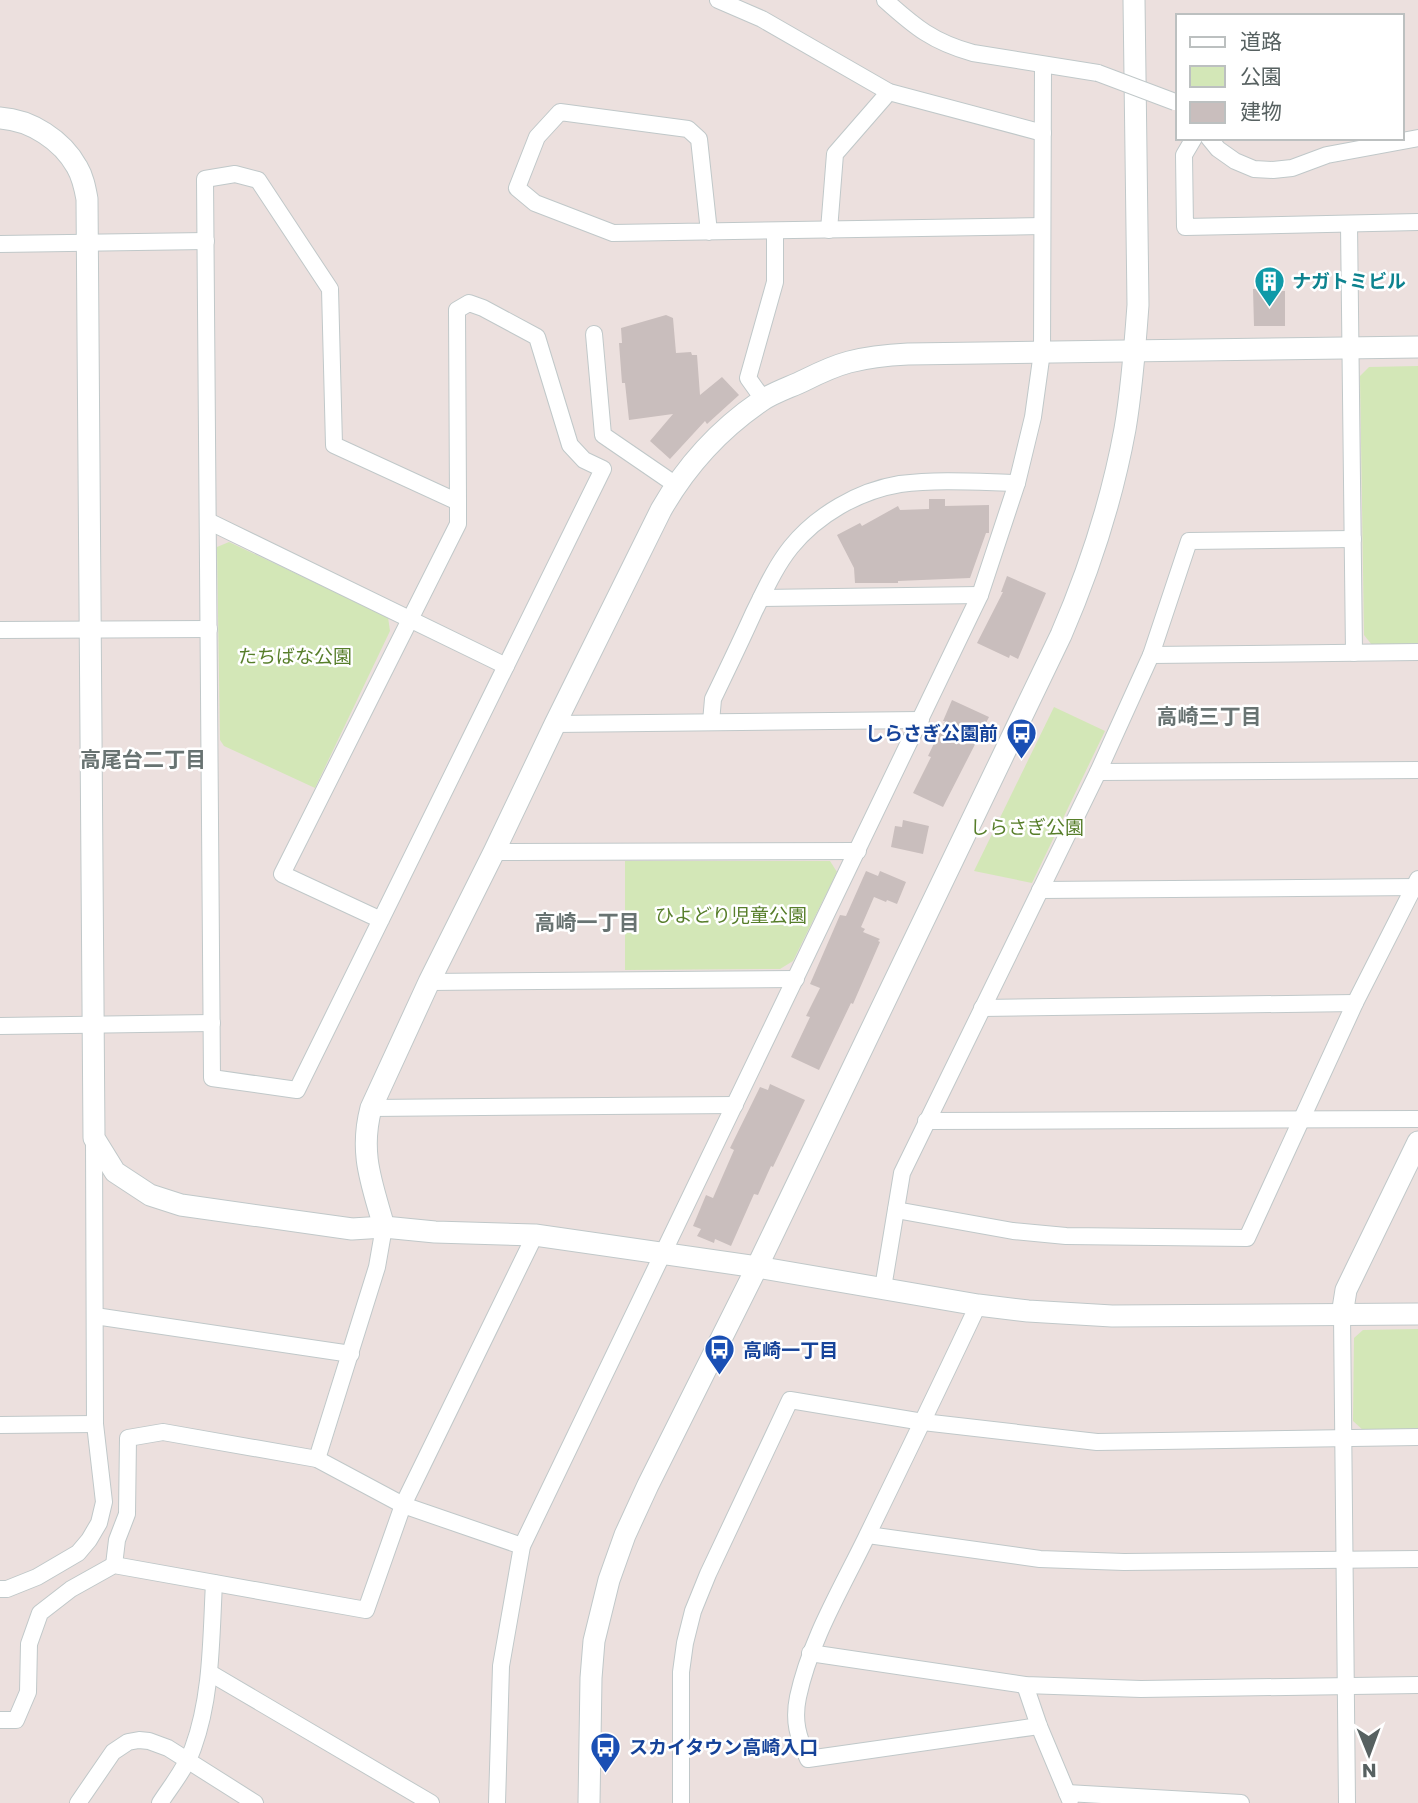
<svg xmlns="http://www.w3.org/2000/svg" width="1418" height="1803" font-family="Poppins,'Noto Sans JP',sans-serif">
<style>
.green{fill:#d3e7b7}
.building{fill:#c9bebd}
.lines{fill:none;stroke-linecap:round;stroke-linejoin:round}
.minor-casing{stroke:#c0c8c9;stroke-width:18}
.tertiary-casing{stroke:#c0c8c9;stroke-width:23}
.minor{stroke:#fff;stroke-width:16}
.tertiary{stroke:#fff;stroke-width:21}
.minor-bridge-casing{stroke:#c0c8c9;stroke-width:18;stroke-linecap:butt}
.minor-bridge{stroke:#fff;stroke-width:16}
.labels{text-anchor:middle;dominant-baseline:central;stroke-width:5;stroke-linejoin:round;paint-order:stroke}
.culture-label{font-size:19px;font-weight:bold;fill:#0d838f;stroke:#fff;text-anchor:start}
.park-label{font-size:19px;fill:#577e2a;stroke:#fff}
.transit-label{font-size:19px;font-weight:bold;fill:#164399;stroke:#fff;text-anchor:start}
.neighbourhood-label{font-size:21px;font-weight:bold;fill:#687372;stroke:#fff}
</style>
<rect width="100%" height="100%" fill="#ece0de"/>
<g class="green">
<path d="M 1418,366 L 1418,644 L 1372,645 L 1364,635 L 1360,376 L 1369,367 Z"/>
<path d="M 229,542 L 388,617 L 390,631 L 315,788 L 224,746 L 220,740 L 217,547 Z"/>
<path d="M 1054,707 L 1105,731 L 1032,883 L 974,871 Z"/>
<path d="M 625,861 L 830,861 L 837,872 L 793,961 L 780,969 L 625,970 Z"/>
<path d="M 1418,1329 L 1418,1430 L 1363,1430 L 1353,1421 L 1354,1338 L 1363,1330 Z"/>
</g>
<g class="building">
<path d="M 1276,288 L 1276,291 L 1285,291 L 1285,326 L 1254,326 L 1253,289 Z"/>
<path d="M 666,315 L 673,318 L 676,353 L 691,352 L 692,355 L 697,355 L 700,395 L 722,377 L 739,395 L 707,424 L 705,421 L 670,459 L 650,441 L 673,414 L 629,420 L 625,383 L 622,383 L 619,343 L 622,343 L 621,328 Z"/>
<path d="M 929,499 L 945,499 L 945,506 L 989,505 L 989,533 L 986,533 L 970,578 L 898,581 L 898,583 L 855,583 L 854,568 L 837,535 L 860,523 L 862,526 L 898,506 L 900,510 L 929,509 Z"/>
<path d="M 1007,576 L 1046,593 L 1018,659 L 1010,655 L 1009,658 L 977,643 L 1003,592 L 1001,592 Z"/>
<path d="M 952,700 L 989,717 L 943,807 L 913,793 L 931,757 L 928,756 L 945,721 L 943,721 Z"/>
<path d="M 903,820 L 929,826 L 923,854 L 891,847 L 895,826 L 902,827 Z"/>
<path d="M 866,871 L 878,876 L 880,871 L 906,882 L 897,904 L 887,900 L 886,902 L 874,897 L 861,927 L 865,929 L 863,932 L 880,939 L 878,941 L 880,942 L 853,1004 L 851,1003 L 819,1070 L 791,1057 L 810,1017 L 806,1016 L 820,988 L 810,984 L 840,915 L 846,916 Z"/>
<path d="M 770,1084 L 805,1100 L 773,1167 L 771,1166 L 758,1195 L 754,1194 L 731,1246 L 715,1239 L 714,1243 L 697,1236 L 701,1229 L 693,1226 L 706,1195 L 713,1198 L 734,1150 L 730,1148 L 760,1087 L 768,1090 Z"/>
</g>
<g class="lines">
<defs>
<g id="minor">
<path d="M 718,0 L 762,19 L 889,92 L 1043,133"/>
<path d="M 885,0 C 915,27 933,42 973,53 L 1098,73"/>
<path d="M 1194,138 L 1184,155 L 1185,227 L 1418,222"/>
<path d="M 1209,138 L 1218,149 L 1235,161 L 1254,169 L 1273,170 L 1292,168 L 1327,155 L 1418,138"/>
<path d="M 1349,224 L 1354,653"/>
<path d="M 829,230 L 835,154 L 889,92"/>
<path d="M 709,232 L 699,139 L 688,129 L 560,112 L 537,137 L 517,188 L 535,203 L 613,233 L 1042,226"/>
<path d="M 0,244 L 206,241"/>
<path d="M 594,334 L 603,435 L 676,485"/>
<path d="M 763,399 L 748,378 L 775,282 L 775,231"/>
<path d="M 208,521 L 506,666"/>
<path d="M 761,598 L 980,595"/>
<path d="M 0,630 L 209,629"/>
<path d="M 1151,655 L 1418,652"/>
<path d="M 711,722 L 713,699 C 727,670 741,641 754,612 C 765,590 775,567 791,547 C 817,515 858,491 900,484 C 939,479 978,482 1017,483"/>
<path d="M 555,724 L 921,720"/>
<path d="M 1098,772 L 1418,770"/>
<path d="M 494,852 L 858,851"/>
<path d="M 1040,890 L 1418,887"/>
<path d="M 381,920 L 282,874 L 458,524 L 458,502 L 457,310 L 469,303 L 483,308 L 537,337 L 570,445 L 584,460 L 603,469 L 297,1090 L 212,1078 L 205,179 L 235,174 L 258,180 L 330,289 L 334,445 L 458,502"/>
<path d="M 429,982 L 796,979"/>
<path d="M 982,1008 L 1355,1003"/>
<path d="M 0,1026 L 212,1023"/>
<path d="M 371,1108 L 735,1105"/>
<path d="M 926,1121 L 1418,1119"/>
<path d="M 896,1210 L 1013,1231 L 1066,1236 L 1247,1238 L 1355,1003 L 1418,879"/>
<path d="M 883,1288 L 902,1173 L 1098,772 L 1151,655 L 1189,541 L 1353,539"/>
<path d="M 978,1305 C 941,1384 903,1462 865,1540 C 840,1591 810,1641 798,1697 C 793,1721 798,1737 808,1759 L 1039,1726"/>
<path d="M 1342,1315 L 1347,1803"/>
<path d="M 95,1316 L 351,1354"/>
<path d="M 0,1425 L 95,1424"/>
<path d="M 317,1459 L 377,1267 L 384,1227"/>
<path d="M 868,1535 L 1040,1559 L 1124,1562 L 1418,1559"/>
<path d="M 114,1565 L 117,1540 L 127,1514 L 128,1438 L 163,1432 L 317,1459 L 403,1505 L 522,1546"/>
<path d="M 0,1589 L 7,1589 L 37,1577 L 78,1553 L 89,1540 L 99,1523 L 104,1502 L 95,1424 L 94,1140"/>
<path d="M 810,1653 L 1025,1685 L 1141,1689 L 1418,1685"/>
<path d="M 210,1673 L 431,1803"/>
<path d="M 1025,1685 L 1039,1726 L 1070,1800"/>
<path d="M 0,1720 L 16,1720 L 28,1692 L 29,1644 L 40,1613 L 71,1589 L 114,1565 L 366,1610 L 403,1505 L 535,1235"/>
<path d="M 1067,1793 L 1241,1803"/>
<path d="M 78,1803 L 113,1752 L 128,1742 L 139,1740 L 149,1741 L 168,1748 L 255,1803"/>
<path d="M 160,1803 C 171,1786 186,1768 193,1748 C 212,1696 211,1638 214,1583"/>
<path d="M 497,1803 L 501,1666 L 522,1546 L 980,595 L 1017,483 L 1033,417 L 1042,352 L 1043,65"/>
<path d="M 681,1803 L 681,1672 L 685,1643 L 693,1611 L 708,1574 L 790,1400 L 923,1422 L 1097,1442 L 1418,1437"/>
</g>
<g id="tertiary">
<path d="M 0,118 C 31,120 62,140 77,167 C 83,177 85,188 87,199 L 94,1138 L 115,1172 L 150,1195 L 181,1205 L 352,1229 L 384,1227 L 435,1232 L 535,1235 L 757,1267 L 978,1305 L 1028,1311 L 1112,1316 L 1418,1314"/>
<path d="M 384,1227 C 372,1183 359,1154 371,1108 L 429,982 L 494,852 L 555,724 L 661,510 C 686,466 720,429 761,401 C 774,392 791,387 805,380 C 819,373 834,366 849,362 C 868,357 888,355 908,354 L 1418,347"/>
<path d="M 1342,1315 L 1346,1290 L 1418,1142"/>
<path d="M 589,1803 L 591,1678 L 594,1641 L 609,1580 L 625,1535 L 648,1485 L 757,1267 L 1061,635 C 1090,568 1112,500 1125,429 C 1132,388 1135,347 1138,305 L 1134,0"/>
</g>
</defs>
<use href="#minor" class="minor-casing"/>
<use href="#tertiary" class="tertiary-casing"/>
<use href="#minor" class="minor"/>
<use href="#tertiary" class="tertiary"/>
<defs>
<path id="minor-bridge" d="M 1098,73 L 1175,102"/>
</defs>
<use href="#minor-bridge" class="minor-bridge-casing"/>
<use href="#minor-bridge" class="minor-bridge"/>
</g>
<defs>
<symbol id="building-pin" viewBox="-11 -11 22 30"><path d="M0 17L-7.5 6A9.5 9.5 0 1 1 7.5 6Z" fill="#0f9aa8" stroke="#fff"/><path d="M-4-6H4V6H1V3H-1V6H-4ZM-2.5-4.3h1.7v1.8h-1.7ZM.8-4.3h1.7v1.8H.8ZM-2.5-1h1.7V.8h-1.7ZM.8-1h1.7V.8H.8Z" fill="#fff"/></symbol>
<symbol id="bus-pin" viewBox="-11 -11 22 30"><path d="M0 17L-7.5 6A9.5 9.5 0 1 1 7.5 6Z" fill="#1a4fb4" stroke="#fff"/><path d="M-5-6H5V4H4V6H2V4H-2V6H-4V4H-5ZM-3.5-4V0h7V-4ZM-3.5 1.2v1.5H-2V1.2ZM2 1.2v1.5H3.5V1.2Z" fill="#fff"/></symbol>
</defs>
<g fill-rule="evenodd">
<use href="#building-pin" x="1252" y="264" width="35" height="47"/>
<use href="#bus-pin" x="1004" y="716" width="35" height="47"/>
<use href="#bus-pin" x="702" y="1332" width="35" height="47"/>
<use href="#bus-pin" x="588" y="1730" width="35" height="47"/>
</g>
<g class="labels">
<g class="culture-label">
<text x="1292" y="281">ナガトミビル</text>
</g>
<g class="park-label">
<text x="295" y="656">たちばな公園</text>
<text x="1027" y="827">しらさぎ公園</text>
<text x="731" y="915">ひよどり児童公園</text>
</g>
<g class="transit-label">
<text x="998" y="733" text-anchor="end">しらさぎ公園前</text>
<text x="743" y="1350">高崎一丁目</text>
<text x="629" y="1747">スカイタウン高崎入口</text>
</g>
<g class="neighbourhood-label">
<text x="1209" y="716">高崎三丁目</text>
<text x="143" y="759">高尾台二丁目</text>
<text x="587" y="922">高崎一丁目</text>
</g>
</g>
<rect x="1176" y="14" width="228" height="126" fill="#ffffff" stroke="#bcc0c0" stroke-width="2"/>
<rect x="1190" y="37" width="35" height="10" fill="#ffffff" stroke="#bcc0c0" stroke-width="2"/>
<text x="1240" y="49" font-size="21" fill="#576161">道路</text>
<rect x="1190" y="66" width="35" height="21" fill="#d3e7b7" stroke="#bcc0c0" stroke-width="2"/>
<text x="1240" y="84" font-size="21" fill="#576161">公園</text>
<rect x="1190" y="102" width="35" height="21" fill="#c9bebd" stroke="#bcc0c0" stroke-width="2"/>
<text x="1240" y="119" font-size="21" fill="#576161">建物</text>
<g transform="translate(1369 1754) rotate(179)" stroke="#ffffff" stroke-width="5" paint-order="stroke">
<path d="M0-5L12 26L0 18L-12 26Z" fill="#576161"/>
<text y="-10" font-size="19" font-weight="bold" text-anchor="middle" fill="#576161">N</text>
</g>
</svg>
